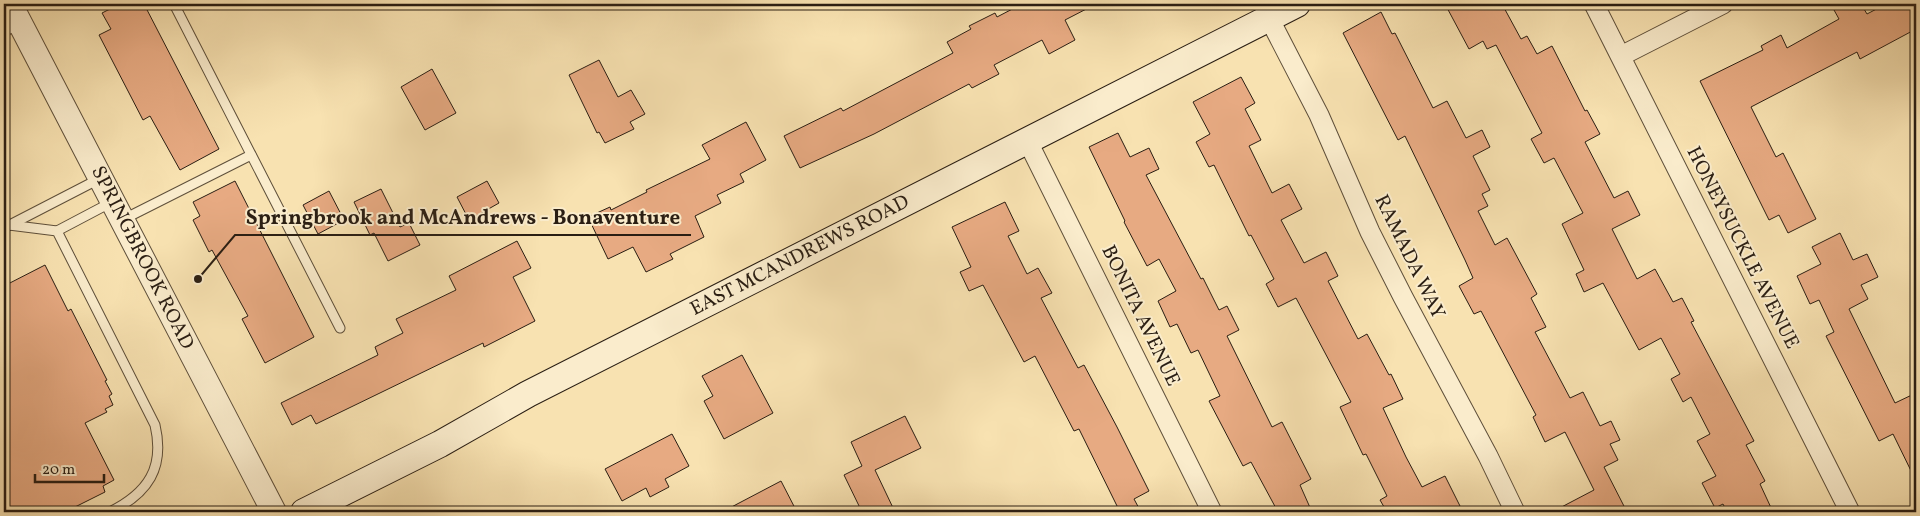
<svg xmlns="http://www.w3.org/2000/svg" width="1920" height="516" font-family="Vollkorn,serif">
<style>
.building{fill:#e7aa82;stroke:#2a1e13}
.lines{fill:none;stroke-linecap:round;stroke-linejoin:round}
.service-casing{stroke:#5e4f3a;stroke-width:11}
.minor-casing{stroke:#5e4f3a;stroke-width:21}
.tertiary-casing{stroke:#5e4f3a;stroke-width:26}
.secondary-casing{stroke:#2a1e13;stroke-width:28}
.service{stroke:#faeccc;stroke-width:9}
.minor{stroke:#faeccc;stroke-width:19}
.tertiary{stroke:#faeccc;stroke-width:24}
.secondary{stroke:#faeccc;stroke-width:26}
.labels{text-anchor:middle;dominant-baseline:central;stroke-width:4;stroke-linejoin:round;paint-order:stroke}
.street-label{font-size:20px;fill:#2a1e13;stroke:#faeccc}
.leader{fill:none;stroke:#2a1e13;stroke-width:2}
.callout-dot{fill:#2a1e13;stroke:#faeccc;stroke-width:2}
.callout-label{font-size:21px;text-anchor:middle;font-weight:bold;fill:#2a1e13;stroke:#faeccc;stroke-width:4;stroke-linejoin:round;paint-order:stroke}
</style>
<rect width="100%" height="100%" fill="#f8e2b1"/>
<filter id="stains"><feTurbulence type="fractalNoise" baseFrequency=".004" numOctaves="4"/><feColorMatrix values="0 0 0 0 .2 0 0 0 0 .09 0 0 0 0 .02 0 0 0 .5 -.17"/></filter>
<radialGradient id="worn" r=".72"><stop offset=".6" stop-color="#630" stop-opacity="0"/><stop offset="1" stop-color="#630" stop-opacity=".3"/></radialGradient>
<g class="building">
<path d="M 120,4 L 144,4 L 219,149 L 180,170 L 150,116 L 143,120 L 99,35 L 111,29 L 102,13 Z"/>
<path d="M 1022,4 L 1096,4 L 1065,20 L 1075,40 L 1049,54 L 1042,40 L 994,65 L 999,74 L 972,88 L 969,84 L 874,134 L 800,168 L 784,136 L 841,108 L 843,111 L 953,53 L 947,42 L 971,29 L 969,26 L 995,13 L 997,17 Z"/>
<path d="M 1445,4 L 1502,4 L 1521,39 L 1527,36 L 1537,54 L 1552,46 L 1585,111 L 1587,110 L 1600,134 L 1585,142 L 1614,198 L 1628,191 L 1640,215 L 1612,229 L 1637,279 L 1655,269 L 1673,302 L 1682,298 L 1694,321 L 1691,322 L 1754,441 L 1746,445 L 1765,481 L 1760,484 L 1773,512 L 1727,512 L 1723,504 L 1715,508 L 1702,483 L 1716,476 L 1697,441 L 1710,434 L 1691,397 L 1683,402 L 1671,379 L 1680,374 L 1661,338 L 1639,350 L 1603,283 L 1584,292 L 1576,274 L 1584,270 L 1562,224 L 1583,213 L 1554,158 L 1544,163 L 1531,139 L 1542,133 L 1496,45 L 1487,49 L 1483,41 L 1469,49 Z"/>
<path d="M 1846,4 L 1861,4 L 1867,14 L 1886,4 L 1916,4 L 1916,29 L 1860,59 L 1857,52 L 1751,107 L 1776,157 L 1783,153 L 1816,219 L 1788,233 L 1779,215 L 1769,220 L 1700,81 L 1763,50 L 1761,46 L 1781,35 L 1787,48 L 1839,19 L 1834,10 Z"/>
<path d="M 1381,12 L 1392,34 L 1395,33 L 1433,108 L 1447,101 L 1466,138 L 1482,130 L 1490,147 L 1473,156 L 1490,190 L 1482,194 L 1488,206 L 1478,211 L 1495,245 L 1507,238 L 1537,294 L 1531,298 L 1546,327 L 1535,332 L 1570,398 L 1583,392 L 1600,426 L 1611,421 L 1620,440 L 1610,444 L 1618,460 L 1604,467 L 1627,512 L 1552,512 L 1594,490 L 1565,432 L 1545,442 L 1533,417 L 1536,415 L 1481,311 L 1474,314 L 1459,286 L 1473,278 L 1465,260 L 1405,136 L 1398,140 L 1343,33 Z"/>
<path d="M 599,60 L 618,97 L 631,90 L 645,114 L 630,122 L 634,129 L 605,143 L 599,132 L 597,133 L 569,75 Z"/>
<path d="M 432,69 L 456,113 L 425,130 L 401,87 Z"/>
<path d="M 1241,77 L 1255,103 L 1245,109 L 1261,140 L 1249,146 L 1272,193 L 1289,184 L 1302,209 L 1281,220 L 1304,263 L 1326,252 L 1338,276 L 1328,281 L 1358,339 L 1367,334 L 1389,375 L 1391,374 L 1403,399 L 1383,408 L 1406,457 L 1422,487 L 1445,476 L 1460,506 L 1448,512 L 1387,512 L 1380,500 L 1387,496 L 1366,454 L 1363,455 L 1340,407 L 1351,402 L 1296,298 L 1278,307 L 1266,284 L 1274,279 L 1251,235 L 1249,236 L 1214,165 L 1209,167 L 1196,142 L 1210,134 L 1193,102 Z"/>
<path d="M 746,122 L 766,160 L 740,174 L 744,182 L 717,195 L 721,203 L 695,216 L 704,237 L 670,254 L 673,259 L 646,272 L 633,247 L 608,259 L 588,217 L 610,207 L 611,210 L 647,192 L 646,190 L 710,159 L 702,145 Z"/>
<path d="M 1118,133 L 1130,157 L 1149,148 L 1159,169 L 1146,175 L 1201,279 L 1203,278 L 1219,310 L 1227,306 L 1239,330 L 1227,336 L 1272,427 L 1282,422 L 1311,479 L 1300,485 L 1312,512 L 1278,512 L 1251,462 L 1243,466 L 1209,401 L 1220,396 L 1198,350 L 1191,353 L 1177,324 L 1170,327 L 1158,301 L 1176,291 L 1159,259 L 1147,266 L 1124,222 L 1125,221 L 1089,147 Z"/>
<path d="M 235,181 L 314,337 L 265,363 L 242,319 L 248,316 L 212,250 L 209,252 L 193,220 L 200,216 L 193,202 Z"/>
<path d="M 487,181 L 499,203 L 469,220 L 457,197 Z"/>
<path d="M 381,189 L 400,227 L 409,223 L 420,245 L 388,261 L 374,233 L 370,235 L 354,202 Z"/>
<path d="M 329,191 L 344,220 L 318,234 L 303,205 Z"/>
<path d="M 1005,202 L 1019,231 L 1008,236 L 1027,274 L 1038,268 L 1052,293 L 1041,298 L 1078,368 L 1084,365 L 1117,427 L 1149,491 L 1134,499 L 1141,512 L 1120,512 L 1079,429 L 1074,431 L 1035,356 L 1024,362 L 983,285 L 969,291 L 960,272 L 971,267 L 952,227 Z"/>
<path d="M 1840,233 L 1853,260 L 1867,254 L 1878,277 L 1861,285 L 1868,299 L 1849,309 L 1895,403 L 1916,393 L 1916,481 L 1893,434 L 1879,441 L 1826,336 L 1834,332 L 1819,300 L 1810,304 L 1797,276 L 1821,264 L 1812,247 Z"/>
<path d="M 517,241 L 531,268 L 513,277 L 535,321 L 484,347 L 483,343 L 316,424 L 311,415 L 292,425 L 281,403 L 378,355 L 375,347 L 403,333 L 396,319 L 456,290 L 449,276 Z"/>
<path d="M 45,265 L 68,311 L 71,309 L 107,380 L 105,381 L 112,394 L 109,396 L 113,405 L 105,409 L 107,412 L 85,423 L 114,480 L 103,486 L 105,492 L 65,512 L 4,512 L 4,286 Z"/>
<path d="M 742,355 L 773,413 L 724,439 L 704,401 L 713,396 L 702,376 Z"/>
<path d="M 905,416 L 921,448 L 875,470 L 895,512 L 862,512 L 844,475 L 862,466 L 851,442 Z"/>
<path d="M 672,434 L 689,466 L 665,479 L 669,487 L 650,497 L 646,488 L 622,501 L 605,469 Z"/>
<path d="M 781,481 L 797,512 L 722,512 Z"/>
</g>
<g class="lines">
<defs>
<g id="service">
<path d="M 174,4 L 340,328"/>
<path d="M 124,219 L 251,155"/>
<path d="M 9,225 L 57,231 L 155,425 C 165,468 148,493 110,512"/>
<path d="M 4,228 L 99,179"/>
<path d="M 57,231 L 112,202"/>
</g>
<g id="minor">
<path d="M 1594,4 L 1850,512"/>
<path d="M 1269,18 L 1319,115 L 1370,232 L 1403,297 L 1488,456 L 1515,512"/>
<path d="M 4,26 L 18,19"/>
<path d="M 1621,56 L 1723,4"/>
<path d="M 1027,140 L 1212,512"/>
</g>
<path id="tertiary" d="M 10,4 L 274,512"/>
<path id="secondary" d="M 304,512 L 440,444 L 528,394 L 1297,4"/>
</defs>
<use href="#service" class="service-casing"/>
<use href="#minor" class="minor-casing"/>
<use href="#tertiary" class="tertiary-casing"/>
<use href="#secondary" class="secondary-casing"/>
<use href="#service" class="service"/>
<use href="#minor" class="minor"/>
<use href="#tertiary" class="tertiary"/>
<use href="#secondary" class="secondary"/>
</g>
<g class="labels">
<g class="street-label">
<text transform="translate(1742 248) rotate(63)">HONEYSUCKLE AVENUE</text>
<text transform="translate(800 256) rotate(-27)">EAST MCANDREWS ROAD</text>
<text transform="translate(1409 257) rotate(64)">RAMADA WAY</text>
<text transform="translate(142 258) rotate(63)">SPRINGBROOK ROAD</text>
<text transform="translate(1140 316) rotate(64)">BONITA AVENUE</text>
</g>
</g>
<path class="leader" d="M198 279L235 235H691"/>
<circle class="callout-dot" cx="198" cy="279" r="5"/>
<g class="callout-label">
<text x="463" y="224">Springbrook and McAndrews - Bonaventure</text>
</g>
<rect width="1920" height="516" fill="none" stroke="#f8e2b1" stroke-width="20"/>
<rect x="5" y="5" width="1910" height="506" fill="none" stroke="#2a1e13" stroke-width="2.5"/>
<rect x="10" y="10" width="1900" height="496" fill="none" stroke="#2a1e13"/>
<path d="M35 474v8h69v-8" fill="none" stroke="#2a1e13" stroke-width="2.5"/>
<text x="42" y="474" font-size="15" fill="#2a1e13" stroke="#faeccc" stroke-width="4" paint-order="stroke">20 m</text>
<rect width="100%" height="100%" filter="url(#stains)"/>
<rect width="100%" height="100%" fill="url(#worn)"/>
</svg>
